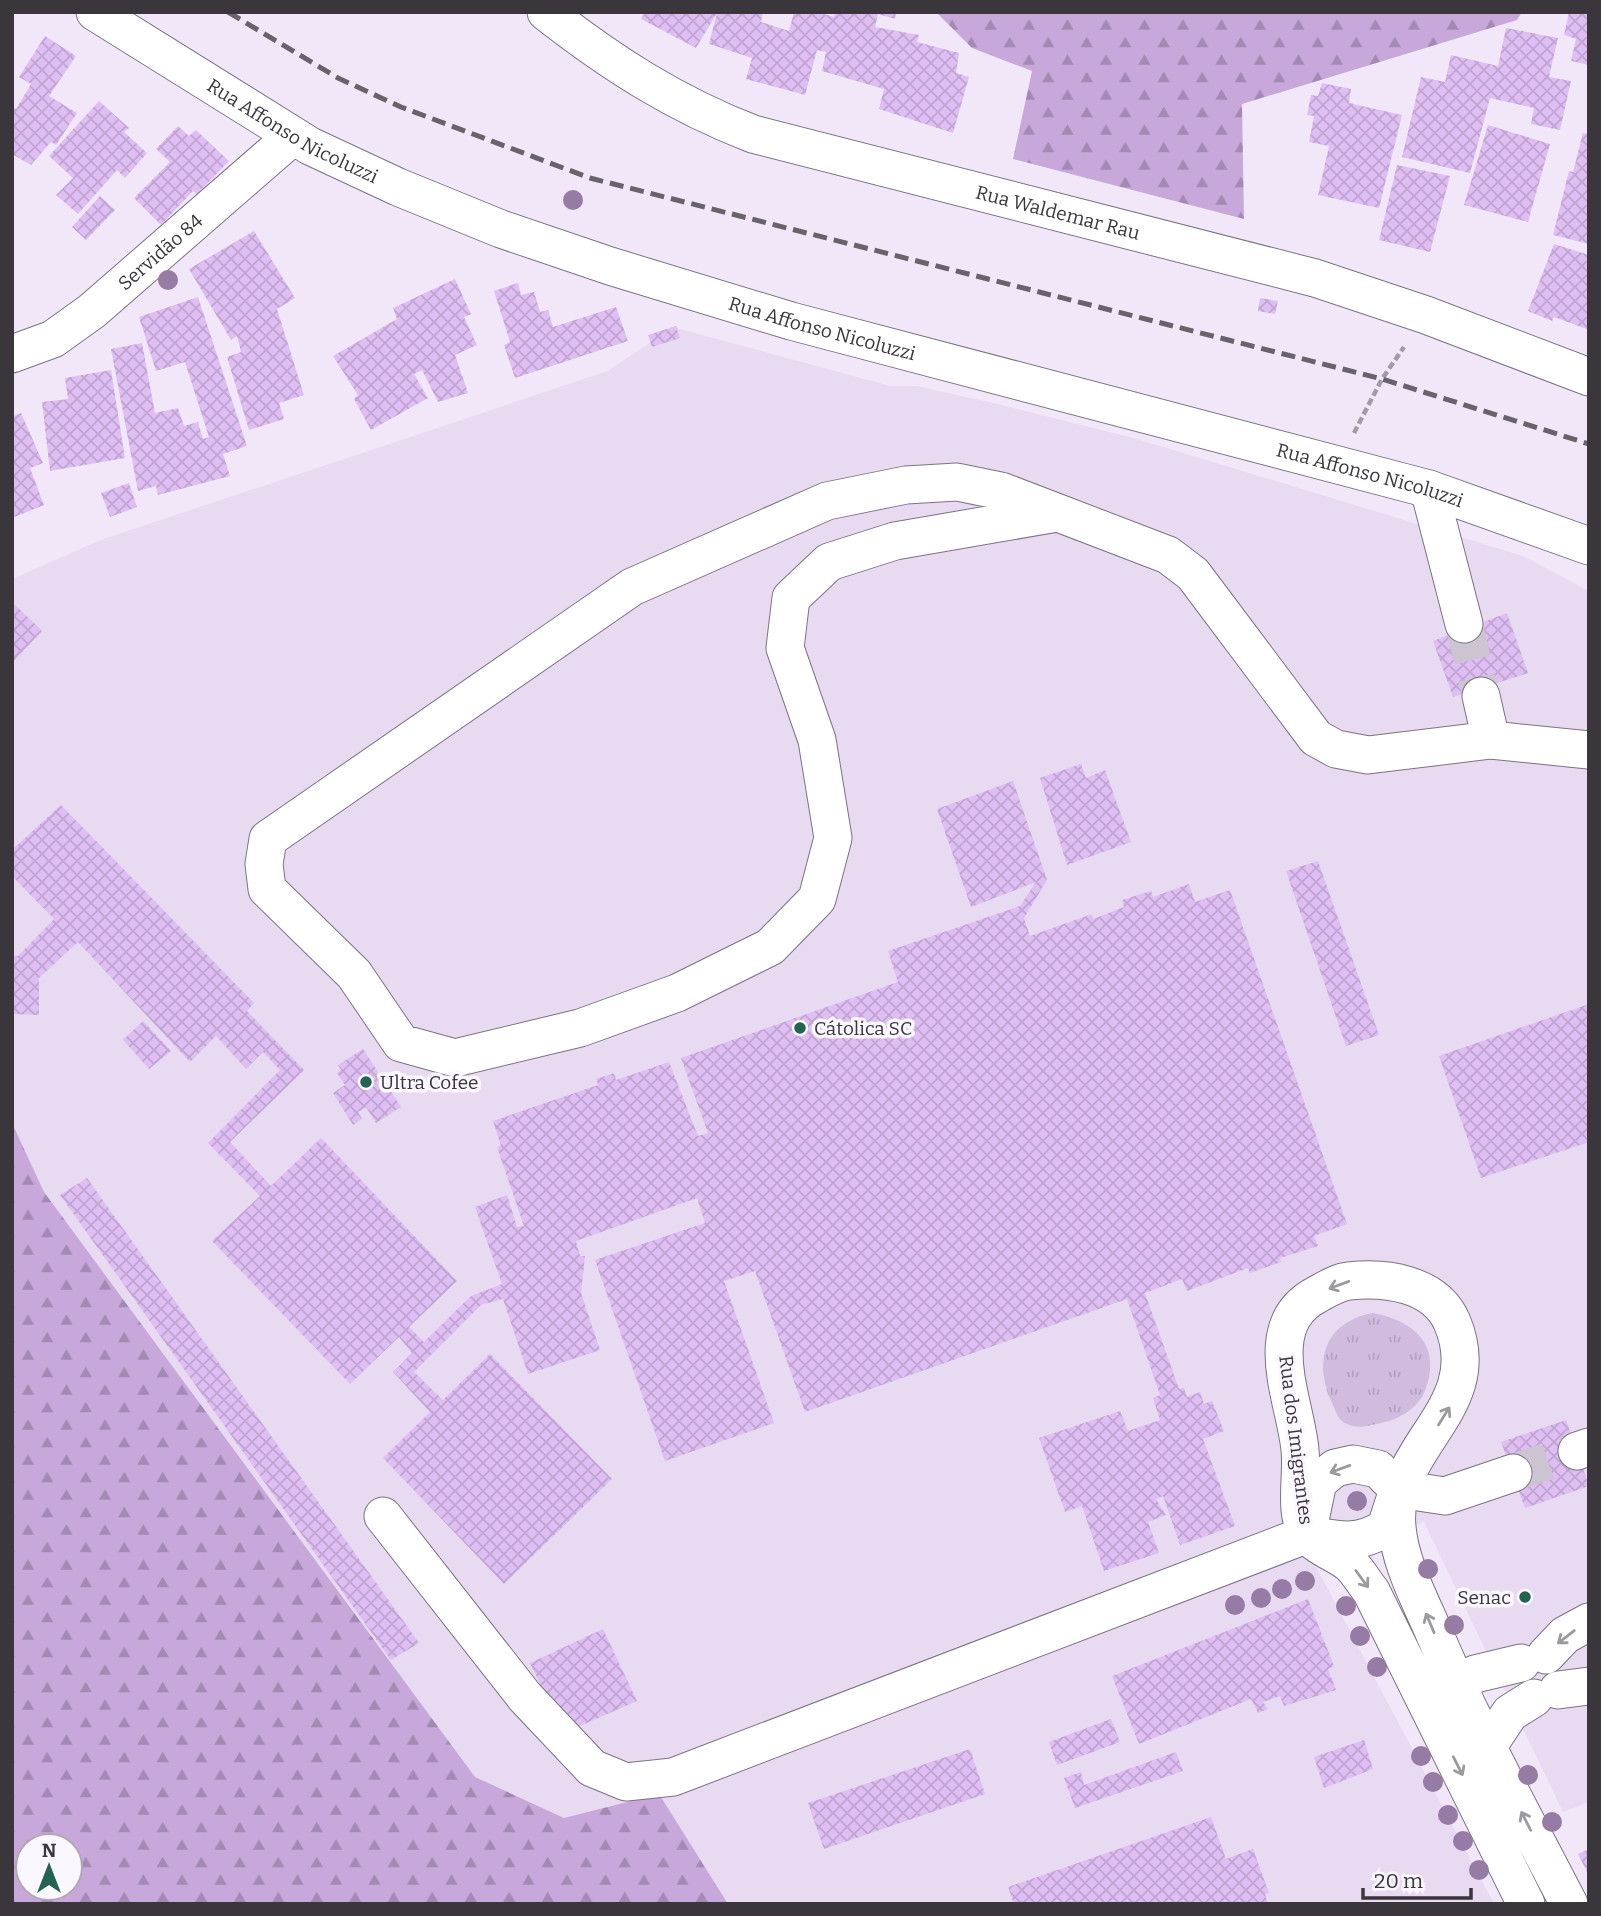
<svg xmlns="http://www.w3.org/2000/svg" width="1601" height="1916" font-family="Bitter,serif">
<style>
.built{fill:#e8daf1;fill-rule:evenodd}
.grass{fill:url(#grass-tufts)}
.forest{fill:url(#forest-firs);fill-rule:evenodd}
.building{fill:url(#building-cross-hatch)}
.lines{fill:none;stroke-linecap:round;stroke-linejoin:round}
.minor-tunnel{stroke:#cdc4d2;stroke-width:37;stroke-dasharray:37 18;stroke-linecap:butt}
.minor-casing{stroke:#7c7382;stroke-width:39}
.path{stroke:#a29aa6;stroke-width:4.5;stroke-dasharray:7 3.5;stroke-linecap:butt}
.minor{stroke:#fff;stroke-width:37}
.rail{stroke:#68626b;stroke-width:5;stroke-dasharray:14 7;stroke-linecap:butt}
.tree{fill:#967ba4}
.oneway{stroke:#9c9a9e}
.poi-dot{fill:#226352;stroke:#fbf7fe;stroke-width:2.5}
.labels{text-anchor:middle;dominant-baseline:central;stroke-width:7;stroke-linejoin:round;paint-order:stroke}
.street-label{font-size:19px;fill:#3a363c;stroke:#fbf7fe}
.poi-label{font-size:19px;fill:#3a363c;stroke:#fbf7fe;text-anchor:start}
</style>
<defs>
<pattern id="grass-tufts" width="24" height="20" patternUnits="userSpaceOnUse" patternTransform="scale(1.75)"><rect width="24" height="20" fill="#d1bbde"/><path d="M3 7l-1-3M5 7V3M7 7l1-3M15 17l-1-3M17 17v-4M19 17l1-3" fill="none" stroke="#b4a1bf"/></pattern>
<pattern id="forest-firs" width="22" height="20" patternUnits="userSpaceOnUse" patternTransform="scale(1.75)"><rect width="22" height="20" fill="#c8a7db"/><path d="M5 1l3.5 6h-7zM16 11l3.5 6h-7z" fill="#a389b3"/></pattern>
<pattern id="building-cross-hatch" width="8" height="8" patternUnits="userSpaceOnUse" patternTransform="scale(1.75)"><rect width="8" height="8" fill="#dfbef3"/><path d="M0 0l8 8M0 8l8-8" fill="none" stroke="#c0a4d1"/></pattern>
</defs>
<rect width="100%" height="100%" fill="#f2e7f8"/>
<path class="built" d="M 673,327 L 890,386 L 916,386 L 989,402 L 1137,439 L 1523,556 L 1589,591 L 1589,1802 L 1563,1812 L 1424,1522 L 1314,1563 L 1494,1904 L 728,1904 L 658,1794 L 349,1904 L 12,1904 L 12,579 L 101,540 L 608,371 ZM 28,1846 L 70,1846 L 70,1888 L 28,1888 Z"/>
<path class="grass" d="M 1372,1313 C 1414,1320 1443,1346 1425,1391 C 1419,1406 1404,1416 1389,1421 C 1376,1424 1359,1430 1347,1424 C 1338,1421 1336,1411 1332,1403 C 1313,1361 1324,1323 1372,1313 Z"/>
<g class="forest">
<path d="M 936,12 L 1522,12 L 1517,20 L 1242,104 L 1244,219 L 1013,159 L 1032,71 L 972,48 Z"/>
<path d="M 12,1123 L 44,1192 L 475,1777 L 564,1818 L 659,1794 L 728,1904 L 12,1904 ZM 28,1846 L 70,1846 L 70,1888 L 28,1888 Z"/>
</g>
<g class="building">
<path d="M 645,12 L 763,12 L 761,22 L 789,31 L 794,12 L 817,12 L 834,17 L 835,12 L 896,12 L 895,19 L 878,14 L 875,27 L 919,35 L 917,42 L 959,53 L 956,73 L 969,77 L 953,133 L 879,109 L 884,89 L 822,71 L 826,52 L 817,50 L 805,95 L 746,79 L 752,58 L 709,44 L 717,13 L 696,48 L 641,19 Z"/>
<path d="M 1569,12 L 1589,12 L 1589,65 L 1571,61 L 1576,39 L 1564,35 Z"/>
<path d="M 1506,28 L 1558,38 L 1549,77 L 1571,81 L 1560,130 L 1531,124 L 1534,108 L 1490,98 L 1470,173 L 1402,157 L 1421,77 L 1445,82 L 1451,55 L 1498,66 Z"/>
<path d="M 45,36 L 76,56 L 49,96 L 77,113 L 56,145 L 51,142 L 31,165 L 12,154 L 12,107 L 16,109 L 31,84 L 19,77 Z"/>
<path d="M 1322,83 L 1351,89 L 1349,103 L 1402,115 L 1379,208 L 1318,195 L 1329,146 L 1309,142 L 1314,116 L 1307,115 L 1311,95 L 1318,96 Z"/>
<path d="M 99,101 L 129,128 L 124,132 L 147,153 L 125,178 L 117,170 L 78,214 L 56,195 L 73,178 L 49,156 Z"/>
<path d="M 1488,125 L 1550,144 L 1528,222 L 1464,205 Z"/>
<path d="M 178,126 L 189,136 L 196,130 L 229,161 L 197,194 L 193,191 L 161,225 L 134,198 L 170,162 L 156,149 Z"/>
<path d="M 1583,133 L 1589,134 L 1589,244 L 1553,235 L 1569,171 L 1573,172 Z"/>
<path d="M 1397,165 L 1450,176 L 1430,252 L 1379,240 Z"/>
<path d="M 100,196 L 115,210 L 86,240 L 72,227 Z"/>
<path d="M 254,231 L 295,298 L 277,309 L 304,395 L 279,403 L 284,419 L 249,430 L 227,357 L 241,352 L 237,336 L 231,340 L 189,269 Z"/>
<path d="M 1554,244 L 1589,255 L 1589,330 L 1554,317 L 1552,321 L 1528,311 Z"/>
<path d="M 455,279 L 471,314 L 464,317 L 477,345 L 455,355 L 468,393 L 438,402 L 422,370 L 414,374 L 428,398 L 371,430 L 354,399 L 358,395 L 333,356 L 397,319 L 393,308 Z"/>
<path d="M 518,283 L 521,295 L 534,292 L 540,312 L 548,310 L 553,327 L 616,307 L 628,341 L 515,378 L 504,345 L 510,342 L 494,291 Z"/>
<path d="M 198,297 L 247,446 L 223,454 L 230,476 L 158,495 L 156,486 L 138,491 L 111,349 L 142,343 L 155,413 L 178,408 L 184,426 L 198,422 L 203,439 L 209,437 L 185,362 L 156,371 L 139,317 Z"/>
<path d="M 1260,298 L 1278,301 L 1275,314 L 1258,311 Z"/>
<path d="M 676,326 L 680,338 L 652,347 L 648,335 Z"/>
<path d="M 111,370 L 125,458 L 50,471 L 42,402 L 68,399 L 65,378 Z"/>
<path d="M 21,413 L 43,463 L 30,468 L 44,505 L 12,518 L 12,417 Z"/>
<path d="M 129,483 L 137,507 L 110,517 L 101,493 Z"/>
<path d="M 12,602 L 42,631 L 12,663 Z"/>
<path d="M 1507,613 L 1528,673 L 1453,697 L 1433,641 Z"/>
<path d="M 1081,764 L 1086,778 L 1105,770 L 1131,842 L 1067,865 L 1040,778 Z"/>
<path d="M 1013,781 L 1047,880 L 1024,918 L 1030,936 L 1092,914 L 1093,919 L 1124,907 L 1122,900 L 1151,891 L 1153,897 L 1189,884 L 1195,902 L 1230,890 L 1347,1224 L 1314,1236 L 1318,1246 L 1280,1258 L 1281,1262 L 1250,1273 L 1248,1268 L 1187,1291 L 1182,1279 L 1145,1293 L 1179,1389 L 1184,1388 L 1187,1397 L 1200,1392 L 1204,1404 L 1212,1401 L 1224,1431 L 1203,1439 L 1235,1526 L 1180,1545 L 1163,1496 L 1156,1499 L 1166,1515 L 1148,1522 L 1159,1553 L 1104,1571 L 1082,1506 L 1065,1512 L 1039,1438 L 1120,1411 L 1128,1431 L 1160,1420 L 1153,1398 L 1160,1395 L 1127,1299 L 805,1412 L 755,1271 L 724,1281 L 774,1423 L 665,1461 L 595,1260 L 705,1223 L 697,1198 L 576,1241 L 580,1256 L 585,1256 L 581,1293 L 600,1350 L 528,1374 L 503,1299 L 481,1305 L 414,1372 L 443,1400 L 490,1354 L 612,1479 L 504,1584 L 383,1458 L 430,1412 L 393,1372 L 412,1353 L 399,1337 L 350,1384 L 212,1241 L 260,1196 L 208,1143 L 280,1070 L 263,1052 L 246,1069 L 216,1036 L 190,1062 L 78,942 L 39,978 L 39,1015 L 12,1014 L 12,956 L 18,956 L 54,919 L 12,876 L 12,850 L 61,805 L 254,1003 L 247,1011 L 304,1070 L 230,1142 L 271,1186 L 321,1138 L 457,1281 L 409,1327 L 424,1342 L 471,1296 L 502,1284 L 475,1207 L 507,1195 L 517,1227 L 524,1226 L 497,1147 L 501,1146 L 493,1121 L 598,1085 L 596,1079 L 614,1073 L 616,1080 L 669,1062 L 698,1136 L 708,1133 L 681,1058 L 898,982 L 888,951 L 1020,906 L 1036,882 L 971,907 L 937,809 Z"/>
<path d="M 1318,861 L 1379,1035 L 1346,1046 L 1286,871 Z"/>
<path d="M 1589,1004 L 1589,1142 L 1481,1178 L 1439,1056 Z"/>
<path d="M 143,1021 L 171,1051 L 149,1069 L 123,1040 Z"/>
<path d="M 363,1049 L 401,1107 L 376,1123 L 366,1107 L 358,1112 L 362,1119 L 353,1125 L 333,1093 L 345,1085 L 337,1073 L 341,1070 L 338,1065 Z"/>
<path d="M 87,1178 L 419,1643 L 391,1660 L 60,1195 Z"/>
<path d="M 1566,1420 L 1589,1486 L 1525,1508 L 1501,1442 Z"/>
<path d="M 1308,1599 L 1334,1666 L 1328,1669 L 1336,1690 L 1284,1706 L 1280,1696 L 1263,1702 L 1268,1709 L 1258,1713 L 1251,1699 L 1139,1744 L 1112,1676 Z"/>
<path d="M 603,1629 L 637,1701 L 564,1733 L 530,1663 Z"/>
<path d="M 1111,1719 L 1120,1742 L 1057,1765 L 1049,1742 Z"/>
<path d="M 1364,1740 L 1373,1769 L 1324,1788 L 1314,1757 Z"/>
<path d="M 970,1749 L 985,1794 L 824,1849 L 808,1803 Z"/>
<path d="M 1176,1752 L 1183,1771 L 1075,1808 L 1064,1778 L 1081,1772 L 1084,1785 Z"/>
<path d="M 1211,1817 L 1226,1859 L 1253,1849 L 1269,1893 L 1265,1894 L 1268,1904 L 1014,1904 L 1008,1887 Z"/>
<path d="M 1589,1849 L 1589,1876 L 1578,1854 Z"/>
</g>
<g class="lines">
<g class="minor-tunnel">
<path d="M 1464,624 L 1481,696"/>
<path d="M 1513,1473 L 1577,1451"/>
</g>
<defs>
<g id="minor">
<path id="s1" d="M 95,12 L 310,146 L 398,187 L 501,229 L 610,266 L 791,321 L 1429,489 L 1589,546"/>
<path id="s2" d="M 546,12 C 611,63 675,104 753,134 L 1315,278 L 1426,315 L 1589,377"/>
<path id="s3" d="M 12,354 L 53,339 L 92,311 L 293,136"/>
<path d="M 1429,489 L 1464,624"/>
<path d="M 1057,513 L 895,541 L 829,562 L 791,598 L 785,648 L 817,740 L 833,838 L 817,899 L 770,947 L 677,993 L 580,1028 L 455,1058 L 401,1043 L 354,974 L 267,889 L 264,864 L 268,839 L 632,587 L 827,501 L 906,485 L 957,482 L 1001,491 L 1168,555 L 1193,574 L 1316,738 L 1336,749 L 1368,755 L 1491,740 L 1589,750"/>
<path d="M 1481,696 L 1491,740"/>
<path d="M 1577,1451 L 1589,1447"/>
<path d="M 383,1516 L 525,1697 L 592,1768 L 626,1782 L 673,1777 L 1308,1534 C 1337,1541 1361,1545 1386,1527 L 1396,1496"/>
<path d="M 1310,1520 L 1318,1482 L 1335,1468 L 1353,1464 L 1378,1469 L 1398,1489 L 1445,1496 L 1513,1473"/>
<path d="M 1546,1655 L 1565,1635 L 1589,1622"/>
<path d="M 1558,1690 L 1589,1686"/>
<path d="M 1437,1699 L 1475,1674 L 1521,1663"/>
<path d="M 1488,1746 L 1510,1713 L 1534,1698"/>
<path d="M 1526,1904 L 1371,1591 C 1364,1583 1358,1571 1350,1564 C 1338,1554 1318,1548 1308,1535 C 1293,1513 1303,1475 1300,1450 C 1296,1402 1257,1325 1318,1294 C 1327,1289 1338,1282 1349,1281 C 1385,1277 1435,1283 1452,1322 C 1489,1409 1389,1445 1397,1527 C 1400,1562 1418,1596 1432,1628 C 1472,1723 1522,1813 1569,1904"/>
</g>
</defs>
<use href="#minor" class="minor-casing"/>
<path class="path" d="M 1354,433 L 1382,379 L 1404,347"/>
<use href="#minor" class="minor"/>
<path class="rail" d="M 228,12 L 338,78 L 401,107 L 590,178 L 1382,379 L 1589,444"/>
</g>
<g class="tree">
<circle cx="573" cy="200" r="10"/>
<circle cx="168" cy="280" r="10"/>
<circle cx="1357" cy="1501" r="10"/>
<circle cx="1428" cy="1569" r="10"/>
<circle cx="1305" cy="1581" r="10"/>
<circle cx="1282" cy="1589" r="10"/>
<circle cx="1261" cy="1598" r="10"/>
<circle cx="1235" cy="1605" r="10"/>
<circle cx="1346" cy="1606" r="10"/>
<circle cx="1454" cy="1625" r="10"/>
<circle cx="1360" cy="1636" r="10"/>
<circle cx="1377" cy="1667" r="10"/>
<circle cx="1421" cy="1756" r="10"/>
<circle cx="1528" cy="1775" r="10"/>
<circle cx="1433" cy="1782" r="10"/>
<circle cx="1448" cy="1815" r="10"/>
<circle cx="1552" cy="1822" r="10"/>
<circle cx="1463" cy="1841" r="10"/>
<circle cx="1479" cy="1870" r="10"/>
</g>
<defs><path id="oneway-shaft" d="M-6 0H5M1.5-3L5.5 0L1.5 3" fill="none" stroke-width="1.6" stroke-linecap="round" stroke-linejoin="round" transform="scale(1.75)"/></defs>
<g class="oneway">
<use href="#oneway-shaft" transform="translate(1339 1285) rotate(160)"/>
<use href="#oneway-shaft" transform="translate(1444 1416) rotate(-58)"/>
<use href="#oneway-shaft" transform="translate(1340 1469) rotate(160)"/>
<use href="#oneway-shaft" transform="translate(1362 1579) rotate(54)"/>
<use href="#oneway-shaft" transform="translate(1430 1623) rotate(-113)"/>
<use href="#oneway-shaft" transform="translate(1566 1637) rotate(142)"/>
<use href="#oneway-shaft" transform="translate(1458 1766) rotate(63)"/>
<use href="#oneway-shaft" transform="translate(1526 1821) rotate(-117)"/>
</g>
<g class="poi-dot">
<circle cx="800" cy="1028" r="7"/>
<circle cx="366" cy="1082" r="7"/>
<circle cx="1525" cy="1597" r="7"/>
</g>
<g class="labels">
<g class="street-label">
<text stroke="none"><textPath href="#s1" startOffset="231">Rua Affonso Nicoluzzi</textPath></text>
<text stroke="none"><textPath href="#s2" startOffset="556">Rua Waldemar Rau</textPath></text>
<text stroke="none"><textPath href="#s3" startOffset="182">Servidão 84</textPath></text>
<text stroke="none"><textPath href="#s1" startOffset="798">Rua Affonso Nicoluzzi</textPath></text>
<text stroke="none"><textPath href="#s1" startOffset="1365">Rua Affonso Nicoluzzi</textPath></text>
<text transform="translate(1296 1440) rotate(83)">Rua dos Imigrantes</text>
</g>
<g class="poi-label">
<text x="814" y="1028">Cátolica SC</text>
<text x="380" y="1082">Ultra Cofee</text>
<text x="1511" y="1597" text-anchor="end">Senac</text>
</g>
</g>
<rect width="1601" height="1916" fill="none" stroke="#3a363c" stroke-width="28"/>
<g transform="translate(49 1867)"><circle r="33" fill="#fbf7fe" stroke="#aeaab0" stroke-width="2"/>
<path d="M0-5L12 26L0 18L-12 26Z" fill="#226352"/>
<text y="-10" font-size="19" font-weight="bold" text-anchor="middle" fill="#3a363c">N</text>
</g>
<path d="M1363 1888v10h108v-10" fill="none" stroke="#3a363c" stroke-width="3.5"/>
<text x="1374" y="1888" font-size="21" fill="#3a363c" stroke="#fbf7fe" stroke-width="5" paint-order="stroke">20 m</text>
</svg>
